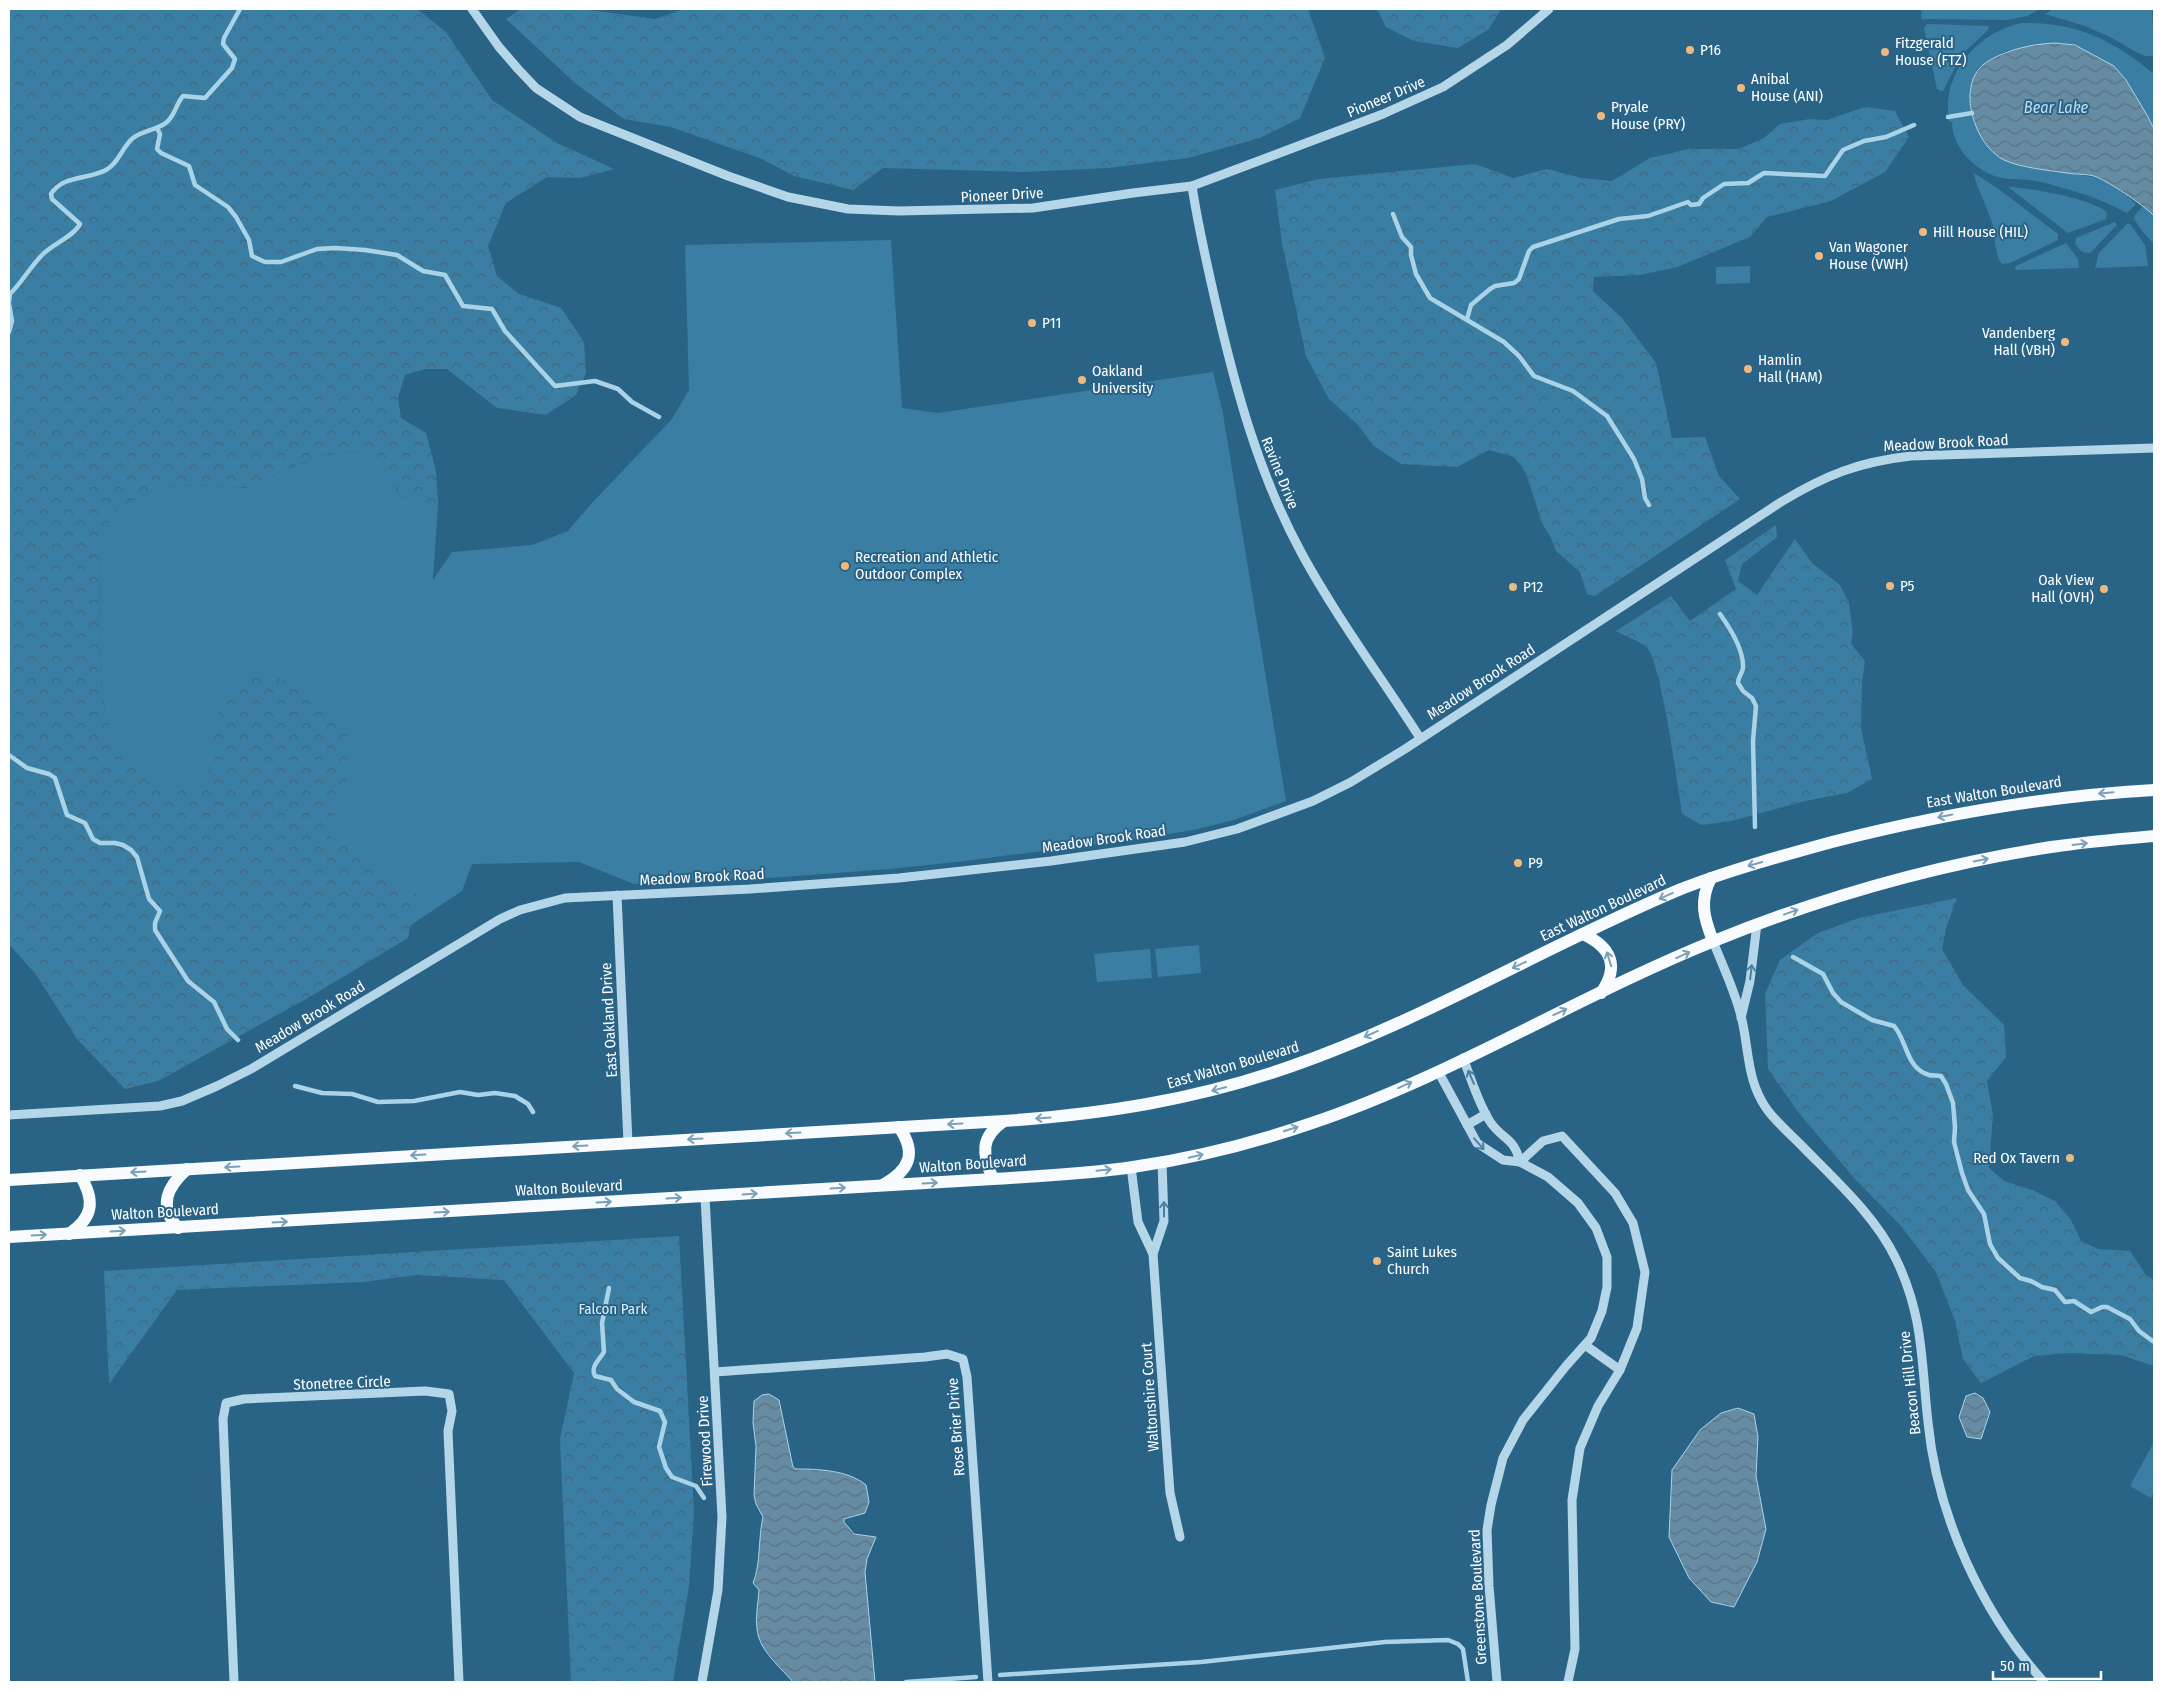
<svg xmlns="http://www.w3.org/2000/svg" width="2163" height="1691" font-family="'Fira Sans Condensed',sans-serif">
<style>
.grass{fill:#3b7ea3}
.forest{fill:url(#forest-crowns)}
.water{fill:url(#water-waves);stroke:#aad3e8}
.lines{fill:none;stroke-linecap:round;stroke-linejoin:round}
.stream{stroke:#aad3e8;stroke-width:4.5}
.minor{stroke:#b5d6e8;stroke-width:9}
.major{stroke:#f7fbfe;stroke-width:12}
.oneway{stroke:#7ba0b7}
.oneway2{stroke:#4c809f}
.poi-dot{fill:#efb87c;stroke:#296487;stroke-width:2}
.labels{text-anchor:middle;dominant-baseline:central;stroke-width:4;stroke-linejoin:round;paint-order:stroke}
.poi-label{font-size:15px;fill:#fff;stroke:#296487;text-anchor:start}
.street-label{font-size:15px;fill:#fff;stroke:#296487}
.park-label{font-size:15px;fill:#d9ecf7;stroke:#296487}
.water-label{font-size:16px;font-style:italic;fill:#c1dfef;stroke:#296487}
</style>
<defs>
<pattern id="forest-crowns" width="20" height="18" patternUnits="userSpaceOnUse" patternTransform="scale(1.25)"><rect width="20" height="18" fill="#3b7ea3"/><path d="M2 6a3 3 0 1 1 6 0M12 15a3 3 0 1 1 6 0" fill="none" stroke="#446578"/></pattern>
<pattern id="water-waves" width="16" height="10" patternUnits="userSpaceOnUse" patternTransform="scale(1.25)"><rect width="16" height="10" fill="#658ca3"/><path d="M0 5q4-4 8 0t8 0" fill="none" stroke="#5b7280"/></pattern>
</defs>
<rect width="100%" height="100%" fill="#296487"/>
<g class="grass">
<path d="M 1922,9 L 2040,9 L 2027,16 L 2009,20 L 1922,19 L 1921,16 Z"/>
<path d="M 2053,9 L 2152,9 L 2154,52 L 2152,56 L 2145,56 L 2136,52 L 2112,38 L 2085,26 L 2045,14 Z"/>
<path d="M 2022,23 C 2077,22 2113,40 2154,74 L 2154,129 L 2126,80 L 2114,66 L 2081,48 L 2055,43 L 2019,48 L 2004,52 L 1977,69 L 1970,95 L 1972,113 L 1982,137 L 1997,155 L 2003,159 L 2036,168 L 2100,178 L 2126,195 L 2136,204 L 2127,213 C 2105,201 2083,193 2059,187 C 2049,184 2039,181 2029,180 C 2020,179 2011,180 2002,178 C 1977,173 1952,148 1952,122 L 1949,121 C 1941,74 1977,32 2022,23 Z"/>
<path d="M 1927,24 L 1989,26 L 1988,30 L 1962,54 L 1943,91 L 1941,91 L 1937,89 L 1924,28 Z"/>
<path d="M 1974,173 L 1996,187 L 2058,234 L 2058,240 L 2010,263 L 2002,264 C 1995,256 1995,237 1993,226 C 1989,210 1976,187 1974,173 Z"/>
<path d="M 2008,187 C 2032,188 2088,198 2107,212 L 2106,219 L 2068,233 Z"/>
<path d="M 2143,206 L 2154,216 L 2154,244 L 2142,231 L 2134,219 L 2135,215 Z"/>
<path d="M 2115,222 L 2117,225 L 2090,253 L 2082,252 L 2075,244 L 2076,238 Z"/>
<path d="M 2127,224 L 2130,224 L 2145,245 L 2148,266 L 2095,268 L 2099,253 Z"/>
<path d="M 891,240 L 902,408 L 938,413 L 1213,372 L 1223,414 L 1286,801 L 1234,820 L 1193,830 L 1150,837 L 965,861 L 890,869 L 769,878 L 710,879 L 634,884 L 579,862 L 472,864 L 462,891 L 384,943 L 161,824 L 111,739 L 102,693 L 99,647 L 100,538 L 118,507 L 162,487 L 195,485 L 250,488 L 282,471 L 318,456 L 356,451 L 383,471 L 401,497 L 438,504 L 433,580 L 452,552 L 532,545 L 568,531 L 590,505 L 672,419 L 689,390 L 685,245 Z"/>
<path d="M 2066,243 L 2078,259 L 2079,268 L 2015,270 L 2016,266 Z"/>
<path d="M 1750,266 L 1750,283 L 1716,284 L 1716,267 Z"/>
<path d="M 1199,945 L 1201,973 L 1158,977 L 1155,949 Z"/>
<path d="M 1150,949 L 1152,978 L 1097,982 L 1094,954 Z"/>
<path d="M 2154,1442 L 2154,1491 L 2151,1498 L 2130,1486 Z"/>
</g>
<g class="forest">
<path d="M 9,9 L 417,9 L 446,32 L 492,100 L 557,143 L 614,169 L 580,178 L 547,177 L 506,203 L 488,246 L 497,276 L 519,294 L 561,308 L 584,342 L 586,373 L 576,395 L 546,415 L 497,408 L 447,369 L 425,369 L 405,375 L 398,398 L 401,418 L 426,433 L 436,471 L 438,504 L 401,497 L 383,471 L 356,451 L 318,456 L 282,471 L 250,488 L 195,485 L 162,487 L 118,507 L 100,538 L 99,647 L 102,693 L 111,739 L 124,760 L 150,779 L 181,791 L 207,778 L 221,698 L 263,673 L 313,690 L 347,729 L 348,776 L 328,835 L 418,895 L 408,938 L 306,999 L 158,1081 L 125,1089 L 77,1039 L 37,976 L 9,944 Z"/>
<path d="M 521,9 L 582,9 L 655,19 L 684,9 L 1308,9 L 1325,58 L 1300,118 L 1260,138 L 1188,158 L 1108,168 L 1024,172 L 883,168 L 853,190 L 794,176 L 762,159 L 671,127 L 624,119 L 575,83 L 506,19 Z"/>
<path d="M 1377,9 L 1501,9 L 1489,29 L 1458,48 L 1414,41 L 1386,27 Z"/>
<path d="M 1865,107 L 1895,111 L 1909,137 L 1885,172 L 1831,201 L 1767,217 L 1750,237 L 1677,267 L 1640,275 L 1594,277 L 1593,291 L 1622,318 L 1656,363 L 1672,438 L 1705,437 L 1719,476 L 1740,499 L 1595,596 L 1587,594 L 1580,572 L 1556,551 L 1551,538 L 1542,523 L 1526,473 L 1514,457 L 1489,450 L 1457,467 L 1401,464 L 1374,446 L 1357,424 L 1329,399 L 1306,356 L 1282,243 L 1275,190 L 1319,179 L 1475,164 L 1513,178 L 1547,169 L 1581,178 L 1612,181 L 1650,158 L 1689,149 L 1739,149 L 1764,138 L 1780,124 L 1810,119 L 1827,120 Z"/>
<path d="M 1776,525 L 1777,537 L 1742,564 L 1738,581 L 1757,595 L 1795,539 L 1812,563 L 1840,585 L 1849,603 L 1853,633 L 1851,644 L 1865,661 L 1862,682 L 1861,728 L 1872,779 L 1847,793 L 1805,801 L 1731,821 L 1702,825 L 1682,814 C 1678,788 1661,661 1647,648 C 1640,641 1625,636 1616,631 L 1671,596 L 1690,621 L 1736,589 L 1725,560 Z"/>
<path d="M 1957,898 L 1947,925 L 1942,949 L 1963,985 L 2004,1025 L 2006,1057 L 1987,1081 L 1993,1115 L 1989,1168 L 2004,1181 L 2032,1190 L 2055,1201 L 2071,1220 L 2081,1241 L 2098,1249 L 2130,1251 L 2146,1275 L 2154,1280 L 2154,1366 L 2121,1355 L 2069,1353 L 2034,1356 L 1981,1383 L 1963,1359 L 1955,1321 L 1936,1272 L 1901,1226 L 1855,1179 L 1798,1112 L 1768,1069 L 1765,994 L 1780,960 L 1818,933 L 1859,918 Z"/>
<path d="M 679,1236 L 694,1511 L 689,1586 L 673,1682 L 571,1682 L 560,1439 L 574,1373 L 504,1280 L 416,1275 L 363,1282 L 177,1290 L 109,1384 L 104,1271 Z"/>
</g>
<g class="water">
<path d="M 2055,43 L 2075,45 L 2114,66 L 2126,80 L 2147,115 L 2154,129 L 2154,216 C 2145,206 2113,185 2101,179 C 2091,173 2078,175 2067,173 C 2047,170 2022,168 2004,160 C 1982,149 1969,117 1970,95 C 1971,79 1976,68 1990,60 C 2010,49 2032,44 2055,43 Z"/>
<path d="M 1975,1393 L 1983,1398 L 1990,1412 L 1981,1439 L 1967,1437 L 1959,1417 L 1966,1396 Z"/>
<path d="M 769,1394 L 779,1400 L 793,1467 L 796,1469 C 818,1469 848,1470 866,1485 L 869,1502 L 865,1513 L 844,1519 L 844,1522 L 854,1534 L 876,1537 L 867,1559 L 865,1572 L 875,1682 L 793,1682 C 782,1669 764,1654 759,1638 C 754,1623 758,1605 759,1590 L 753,1583 C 761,1564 758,1538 763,1517 L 756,1504 L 754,1495 L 756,1446 L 753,1423 L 754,1401 L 762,1395 Z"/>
<path d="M 1738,1408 L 1754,1414 L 1758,1437 L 1756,1476 L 1766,1529 L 1757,1562 L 1734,1607 L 1711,1602 L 1689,1578 L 1669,1537 L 1672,1470 L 1700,1430 L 1721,1413 Z"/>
</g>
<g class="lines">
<g class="stream">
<path d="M 1948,117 L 1972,113"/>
<path d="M 157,128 L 160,134 L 157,149 L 161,153 L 189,166 L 195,185 L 228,207 L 236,217 L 249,240 L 252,256 L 265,262 L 281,262 L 317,249 L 335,248 L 365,250 L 397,255 L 423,271 L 445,275 L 463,306 L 492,309 L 505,331 L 555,386 L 595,381 L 618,389 L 632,402 L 659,417"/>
<path d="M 1393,214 L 1402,237 L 1411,247 L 1411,255 L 1416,274 L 1430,298 L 1504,342 L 1519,356 L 1534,376 L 1573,391 L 1607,416 L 1634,459 L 1642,479 L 1645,498 L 1649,505"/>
<path d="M 9,302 L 10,294 C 22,282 31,266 43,254 C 53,244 74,236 80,224 L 52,199 L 51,194 C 63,175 87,180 106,170 C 119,163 122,147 133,138 C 143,130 158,130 167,122 C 175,115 176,104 183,96 L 205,98 L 232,68 L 235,59 L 223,44 L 224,38 L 240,9"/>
<path d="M 9,304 L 12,321 L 9,332"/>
<path d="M 1467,319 L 1471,305 L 1490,289 L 1495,286 L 1514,283 L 1519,279 L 1529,251 L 1533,247 L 1619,219 L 1648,216 L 1688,202 L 1691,205 L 1699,204 L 1703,198 L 1724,184 L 1748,183 L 1764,173 L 1825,176 L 1843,150 L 1864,141 L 1886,137 L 1914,125"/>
<path d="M 1720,614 C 1730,628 1744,650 1743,668 C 1742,674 1738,677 1738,683 L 1743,691 L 1752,698 L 1756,706 L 1753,741 L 1755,827"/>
<path d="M 9,755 L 27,768 L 49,774 L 55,778 L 67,815 L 85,823 L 93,839 L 100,843 L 115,843 L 123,845 L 131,850 L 137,857 L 149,899 L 160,911 L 155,923 L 155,930 L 188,981 L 214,1002 L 227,1029 L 238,1040"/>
<path d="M 1793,957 L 1823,974 L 1833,993 L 1841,1002 L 1872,1020 L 1894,1026 C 1907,1040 1906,1069 1929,1075 C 1933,1076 1936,1075 1941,1076 L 1946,1084 L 1953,1103 L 1955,1127 L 1954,1142 L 1962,1173 L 1968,1190 L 1984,1214 L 1990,1244 L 1998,1258 L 2020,1278 L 2031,1281 L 2042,1287 L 2055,1290 L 2065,1302 L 2074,1301 L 2091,1312 L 2102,1307 L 2107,1307 L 2130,1319 L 2139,1331 L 2154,1342"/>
<path d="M 295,1086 L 322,1093 L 352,1094 L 378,1102 L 414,1101 L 460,1092 L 478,1095 L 495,1093 L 515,1096 L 528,1104 L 533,1112"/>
<path d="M 609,1288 L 602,1323 L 604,1352 C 599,1360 590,1367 595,1376 L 611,1380 L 617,1389 L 634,1402 L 660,1411 L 665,1422 L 659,1447 L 666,1468 L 672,1477 L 696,1486 L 704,1498"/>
<path d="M 1000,1675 L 1201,1662 L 1385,1642 L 1448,1640 L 1458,1644 L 1463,1649 L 1468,1682"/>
<path d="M 906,1682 L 976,1677"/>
</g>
<g class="minor">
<path d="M 472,9 L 499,47 L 518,69 L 536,88 L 580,117 L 728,176 L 788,197 L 848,209 L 899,211 L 1033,208 L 1133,193 L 1192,186 L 1383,114 L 1443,87 L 1507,45 L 1549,9"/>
<path d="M 1192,186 C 1198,226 1207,265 1216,304 C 1236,391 1259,475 1302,554 C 1337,618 1381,677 1420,738"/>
<path d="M 617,895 L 628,1143"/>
<path d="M 1713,941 C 1723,967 1736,993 1742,1020 C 1749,1051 1747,1080 1766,1108 C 1775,1121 1789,1133 1800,1144 C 1834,1179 1875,1215 1896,1259 C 1924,1317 1921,1361 1928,1422 C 1937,1516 1982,1613 2044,1682"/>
<path d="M 1741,1018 L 1750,981 L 1757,924"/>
<path d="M 1463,1058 C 1471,1078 1479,1106 1491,1123 C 1503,1140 1514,1137 1520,1162"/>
<path d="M 1438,1071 L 1477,1143 L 1503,1160 L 1520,1162 L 1548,1177 L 1578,1203 L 1596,1228 L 1607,1257 L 1607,1287 L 1602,1311 L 1591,1338 L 1566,1366 L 1523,1420 L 1503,1458 L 1491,1505 L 1487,1530 L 1489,1586 L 1497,1682"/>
<path d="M 9,1115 L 160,1106 L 182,1101 L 217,1086 L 251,1069 L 500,919 L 520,910 L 565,898 L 750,889 L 899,878 L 1051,861 L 1185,842 L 1237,829 L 1313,801 L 1351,782 L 1405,749 L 1781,502 C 1826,475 1858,462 1911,456 L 2154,448"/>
<path d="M 1467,1125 L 1486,1114"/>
<path d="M 1520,1162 L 1543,1141 L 1562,1136 L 1615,1193 L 1633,1223 L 1645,1272 L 1637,1328 L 1620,1370 L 1598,1406 L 1580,1448 L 1572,1500 L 1575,1649 L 1568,1682"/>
<path d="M 1131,1167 L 1138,1222 L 1153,1254 L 1170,1493 L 1180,1537"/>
<path d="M 1153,1254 L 1164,1221 L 1162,1162"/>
<path d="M 1585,1345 L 1620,1370"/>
<path d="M 715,1372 L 925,1357 L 947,1354 L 963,1359 L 967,1377 L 988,1682"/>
<path d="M 234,1682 L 223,1419 L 226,1403 L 244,1399 L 425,1391 L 449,1394 L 452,1411 L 448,1431 L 459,1682"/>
<path d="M 702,1682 L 718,1590 L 722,1517 L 705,1197"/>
</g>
<g class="major">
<path d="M 1711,878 C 1699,901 1704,918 1713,941"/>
<path d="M 1583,934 C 1611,947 1620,966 1601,993"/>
<path d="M 993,1179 C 982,1154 980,1137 1004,1121"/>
<path d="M 9,1180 L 1004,1121 C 1103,1114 1195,1100 1289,1067 C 1425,1020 1549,944 1681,889 C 1730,870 1781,856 1832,842 C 1938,815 2045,796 2154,790"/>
<path d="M 883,1185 C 910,1170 917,1153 899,1127"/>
<path d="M 178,1228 C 158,1206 167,1187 187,1169"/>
<path d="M 69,1234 C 94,1217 95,1200 80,1175"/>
<path d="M 9,1237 L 993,1179 C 1039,1176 1087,1174 1133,1167 C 1194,1158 1254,1143 1312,1123 C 1451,1076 1578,996 1714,941 C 1823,897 1935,865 2051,847 C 2085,842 2120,839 2154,836"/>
</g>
</g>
<defs><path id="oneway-shaft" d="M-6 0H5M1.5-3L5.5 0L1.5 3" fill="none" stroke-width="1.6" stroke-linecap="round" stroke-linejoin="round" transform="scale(1.25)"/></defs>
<g class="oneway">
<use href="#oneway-shaft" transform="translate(2106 793) rotate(175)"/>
<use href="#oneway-shaft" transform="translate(1945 816) rotate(168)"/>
<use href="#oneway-shaft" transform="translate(2080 844) rotate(-7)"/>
<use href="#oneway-shaft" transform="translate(1981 860) rotate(-11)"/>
<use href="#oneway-shaft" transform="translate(1755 864) rotate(164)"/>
<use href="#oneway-shaft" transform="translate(1666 896) rotate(156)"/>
<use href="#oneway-shaft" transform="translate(1791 912) rotate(-20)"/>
<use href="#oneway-shaft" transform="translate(1683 955) rotate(-24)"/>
<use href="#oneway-shaft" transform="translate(1609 959) rotate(-107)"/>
<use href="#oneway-shaft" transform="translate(1519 965) rotate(155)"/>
<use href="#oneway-shaft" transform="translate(1560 1012) rotate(-25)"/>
<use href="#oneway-shaft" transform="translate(1371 1034) rotate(156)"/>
<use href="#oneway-shaft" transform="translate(1405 1085) rotate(-24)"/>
<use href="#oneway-shaft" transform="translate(1219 1089) rotate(165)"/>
<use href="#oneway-shaft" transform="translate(1043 1118) rotate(176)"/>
<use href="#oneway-shaft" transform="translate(955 1124) rotate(177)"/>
<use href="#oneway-shaft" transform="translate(1291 1129) rotate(-18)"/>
<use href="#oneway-shaft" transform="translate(793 1133) rotate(177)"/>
<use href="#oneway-shaft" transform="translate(695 1139) rotate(177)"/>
<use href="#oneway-shaft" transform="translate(580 1146) rotate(177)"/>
<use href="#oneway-shaft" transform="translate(418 1155) rotate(177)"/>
<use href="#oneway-shaft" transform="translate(1196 1156) rotate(-13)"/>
<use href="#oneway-shaft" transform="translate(232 1167) rotate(177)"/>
<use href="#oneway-shaft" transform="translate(1104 1170) rotate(-6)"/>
<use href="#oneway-shaft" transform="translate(138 1172) rotate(177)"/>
<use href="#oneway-shaft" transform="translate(930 1183) rotate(-3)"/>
<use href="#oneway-shaft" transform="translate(838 1188) rotate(-3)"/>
<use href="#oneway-shaft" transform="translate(750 1194) rotate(-4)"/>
<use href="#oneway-shaft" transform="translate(674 1198) rotate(-3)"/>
<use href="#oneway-shaft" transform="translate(604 1202) rotate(-3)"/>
<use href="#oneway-shaft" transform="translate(442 1212) rotate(-3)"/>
<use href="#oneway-shaft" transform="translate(280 1222) rotate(-3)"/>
<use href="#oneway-shaft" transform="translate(118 1231) rotate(-3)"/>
<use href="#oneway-shaft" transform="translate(39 1235) rotate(-3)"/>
</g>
<g class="oneway2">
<use href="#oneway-shaft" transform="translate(1751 972) rotate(-83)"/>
<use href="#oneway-shaft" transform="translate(1471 1077) rotate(-113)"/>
<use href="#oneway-shaft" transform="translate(1479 1144) rotate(49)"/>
<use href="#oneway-shaft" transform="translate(1164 1209) rotate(-90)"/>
</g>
<g class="poi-dot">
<circle cx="1690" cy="50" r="5"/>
<circle cx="1885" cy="52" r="5"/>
<circle cx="1741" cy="88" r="5"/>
<circle cx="1601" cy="116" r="5"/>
<circle cx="1923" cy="232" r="5"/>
<circle cx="1819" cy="256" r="5"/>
<circle cx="1032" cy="323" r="5"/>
<circle cx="2065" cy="342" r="5"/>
<circle cx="1748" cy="369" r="5"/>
<circle cx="1082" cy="380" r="5"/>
<circle cx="845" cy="566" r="5"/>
<circle cx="1890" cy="586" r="5"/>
<circle cx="1513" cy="587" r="5"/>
<circle cx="2104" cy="589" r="5"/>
<circle cx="1518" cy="863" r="5"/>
<circle cx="2070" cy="1158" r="5"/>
<circle cx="1377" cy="1261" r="5"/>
</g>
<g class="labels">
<g class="poi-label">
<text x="1895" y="43">Fitzgerald<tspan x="1895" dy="17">House (FTZ)</tspan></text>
<text x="1700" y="50">P16</text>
<text x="1751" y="79">Anibal<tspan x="1751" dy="17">House (ANI)</tspan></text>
<text x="1611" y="107">Pryale<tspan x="1611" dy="17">House (PRY)</tspan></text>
<text x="1933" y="232">Hill House (HIL)</text>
<text x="1829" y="247">Van Wagoner<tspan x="1829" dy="17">House (VWH)</tspan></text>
<text x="1042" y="323">P11</text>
<text x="2055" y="333" text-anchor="end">Vandenberg<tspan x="2055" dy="17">Hall (VBH)</tspan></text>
<text x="1758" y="360">Hamlin<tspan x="1758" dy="17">Hall (HAM)</tspan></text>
<text x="1092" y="371">Oakland<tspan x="1092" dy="17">University</tspan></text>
<text x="855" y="557">Recreation and Athletic<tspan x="855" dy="17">Outdoor Complex</tspan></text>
<text x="2094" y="580" text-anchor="end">Oak View<tspan x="2094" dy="17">Hall (OVH)</tspan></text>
<text x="1900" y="586">P5</text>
<text x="1523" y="587">P12</text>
<text x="1528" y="863">P9</text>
<text x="2060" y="1158" text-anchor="end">Red Ox Tavern</text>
<text x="1387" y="1252">Saint Lukes<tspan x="1387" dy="17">Church</tspan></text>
</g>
<g class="street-label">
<text transform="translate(1386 97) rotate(-23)">Pioneer Drive</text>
<text transform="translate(1002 195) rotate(-3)">Pioneer Drive</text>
<text transform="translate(1946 443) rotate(-3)">Meadow Brook Road</text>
<text transform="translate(1280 473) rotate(68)">Ravine Drive</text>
<text transform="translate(1481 682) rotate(-33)">Meadow Brook Road</text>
<text transform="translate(1994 792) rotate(-9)">East Walton Boulevard</text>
<text transform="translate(1104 839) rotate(-8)">Meadow Brook Road</text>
<text transform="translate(702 877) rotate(-3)">Meadow Brook Road</text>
<text transform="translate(1603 908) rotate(-25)">East Walton Boulevard</text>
<text transform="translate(310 1017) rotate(-31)">Meadow Brook Road</text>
<text transform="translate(609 1020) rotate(-93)">East Oakland Drive</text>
<text transform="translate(1233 1065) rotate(-16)">East Walton Boulevard</text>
<text transform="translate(973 1164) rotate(-4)">Walton Boulevard</text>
<text transform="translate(569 1188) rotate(-3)">Walton Boulevard</text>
<text transform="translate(165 1212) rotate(-3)">Walton Boulevard</text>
<text transform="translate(342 1383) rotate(-2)">Stonetree Circle</text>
<text transform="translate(1910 1383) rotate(-96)">Beacon Hill Drive</text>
<text transform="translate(1150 1397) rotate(-94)">Waltonshire Court</text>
<text transform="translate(956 1427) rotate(-94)">Rose Brier Drive</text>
<text transform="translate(705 1441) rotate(-93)">Firewood Drive</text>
<text transform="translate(1478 1597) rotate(-93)">Greenstone Boulevard</text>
</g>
<g class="park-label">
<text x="613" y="1309">Falcon Park</text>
</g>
<g class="water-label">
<text x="2056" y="107">Bear Lake</text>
</g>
</g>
<rect width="2163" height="1691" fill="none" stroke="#ffffff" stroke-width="20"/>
<path d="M1993 1671v8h108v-8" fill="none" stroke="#ffffff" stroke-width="2.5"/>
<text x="2000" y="1671" font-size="15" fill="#ffffff" stroke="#296487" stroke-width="4" paint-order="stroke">50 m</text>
</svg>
